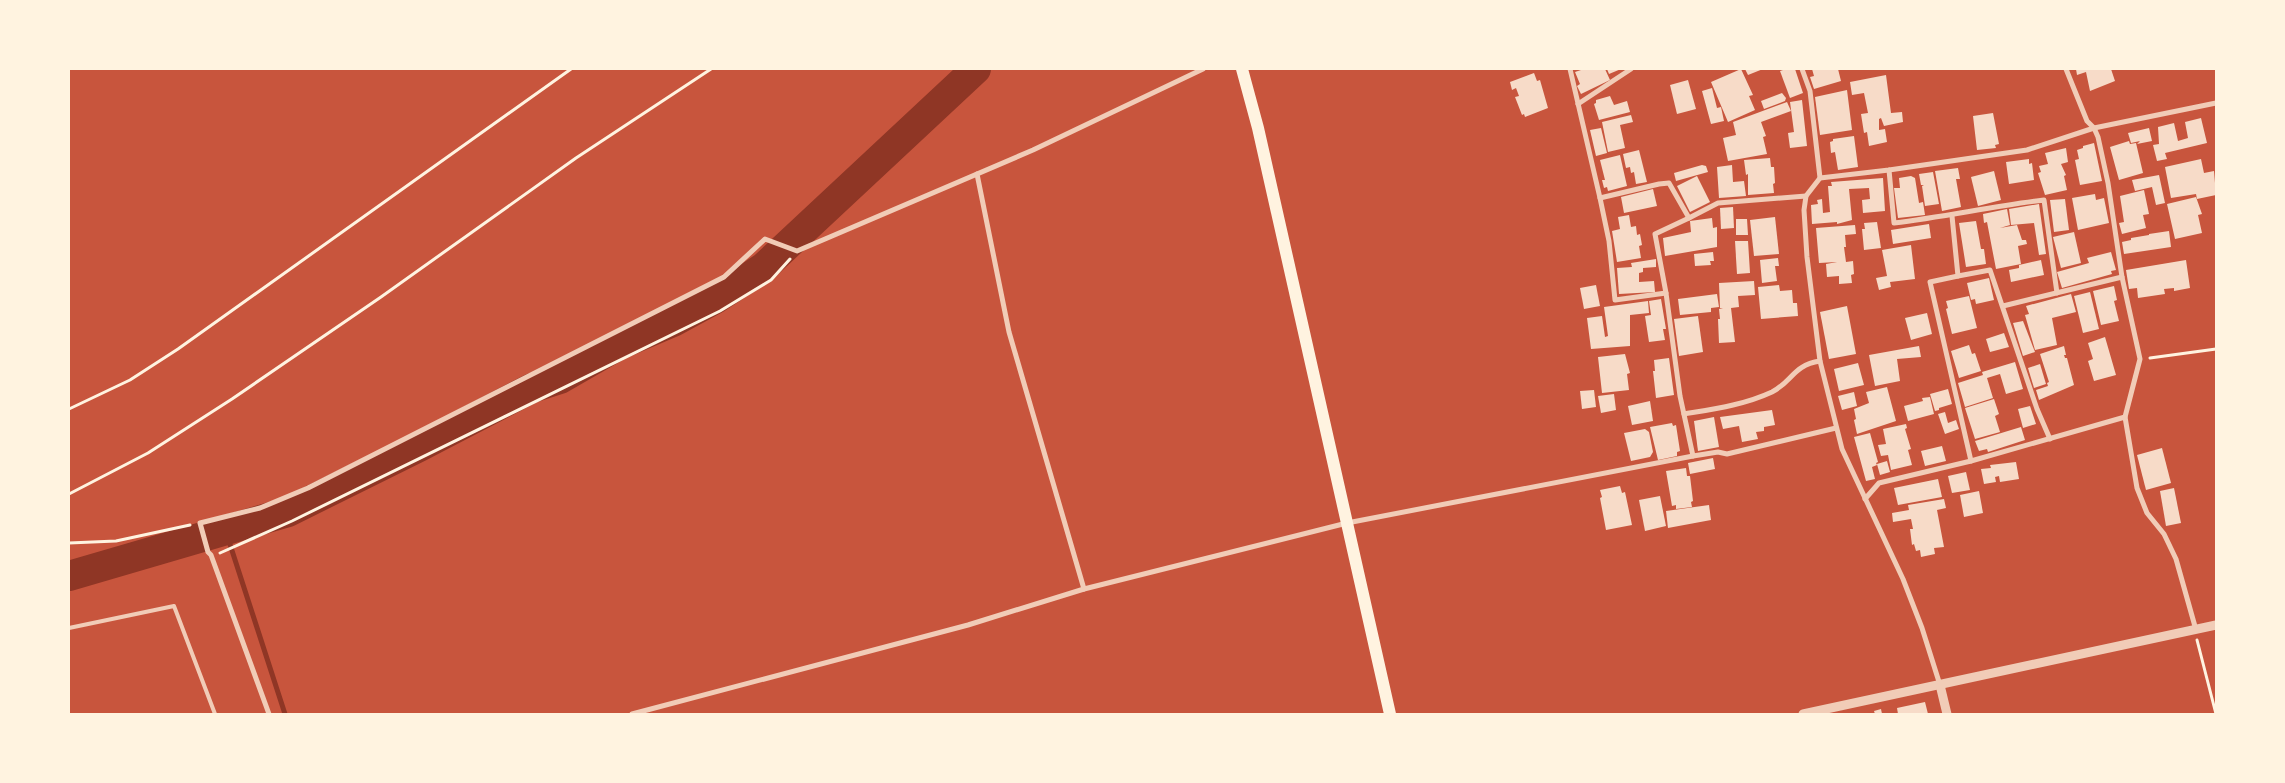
<svg xmlns="http://www.w3.org/2000/svg" width="2285" height="783" font-family="Quicksand,sans-serif">
<style>
.lines{fill:none;stroke-linecap:round;stroke-linejoin:round}
.stream{stroke:#8f3625;stroke-width:5}
.river{stroke:#8f3625;stroke-width:30}
.building{fill:#f7dbc8}
.path{stroke:#fff3e0;stroke-width:3}
.service{stroke:#f1ccb7;stroke-width:4}
.minor{stroke:#f1ccb7;stroke-width:5}
.tertiary{stroke:#f1ccb7;stroke-width:9}
.primary{stroke:#fff3e0;stroke-width:12}
</style>
<rect width="100%" height="100%" fill="#c8553d"/>
<g class="lines">
<path class="stream" d="M 225,529 L 285,714"/>
<path class="river" d="M 69,576 L 288,512 L 419,447 L 532,388 L 560,379 L 619,345 L 673,322 L 717,298 L 764,267 L 976,69"/>
</g>
<g class="building">
<path d="M 1584,69 L 1605,69 L 1610,80 L 1581,94 L 1577,86 L 1580,84 L 1575,72 Z"/>
<path d="M 1607,69 L 1621,69 L 1609,74 Z"/>
<path d="M 1741,69 L 1753,95 L 1749,96 L 1755,110 L 1728,122 L 1711,82 Z"/>
<path d="M 1745,69 L 1763,69 L 1748,75 Z"/>
<path d="M 1786,69 L 1795,69 L 1803,93 L 1790,98 L 1780,71 Z"/>
<path d="M 1812,69 L 1838,69 L 1841,81 L 1814,89 L 1810,77 L 1814,76 Z"/>
<path d="M 2076,69 L 2111,69 L 2115,81 L 2090,91 L 2086,72 L 2077,75 Z"/>
<path d="M 1534,73 L 1537,81 L 1540,80 L 1548,108 L 1525,117 L 1524,114 L 1522,115 L 1515,97 L 1519,96 L 1516,88 L 1512,90 L 1510,82 Z"/>
<path d="M 1886,75 L 1891,113 L 1902,112 L 1903,122 L 1884,126 L 1881,118 L 1879,119 L 1879,130 L 1885,129 L 1887,142 L 1869,146 L 1867,132 L 1864,133 L 1861,114 L 1868,113 L 1864,93 L 1852,95 L 1850,82 Z"/>
<path d="M 1688,80 L 1696,109 L 1677,114 L 1670,85 Z"/>
<path d="M 1712,88 L 1717,108 L 1721,107 L 1724,121 L 1711,124 L 1702,91 Z"/>
<path d="M 1847,90 L 1852,130 L 1820,135 L 1815,97 Z"/>
<path d="M 1782,93 L 1786,98 L 1785,101 L 1764,109 L 1761,101 Z"/>
<path d="M 1610,96 L 1614,105 L 1627,101 L 1630,112 L 1599,120 L 1594,104 L 1596,103 L 1596,100 Z"/>
<path d="M 1802,100 L 1807,146 L 1790,148 L 1788,133 L 1794,132 L 1790,102 Z"/>
<path d="M 1787,102 L 1791,111 L 1761,122 L 1766,136 L 1763,137 L 1767,154 L 1728,161 L 1723,138 L 1736,135 L 1733,122 Z"/>
<path d="M 1993,113 L 1999,144 L 1995,145 L 1996,148 L 1977,150 L 1973,116 Z"/>
<path d="M 1631,115 L 1633,122 L 1620,125 L 1625,148 L 1608,152 L 1602,122 Z"/>
<path d="M 2201,118 L 2207,143 L 2165,153 L 2167,159 L 2157,161 L 2153,145 L 2159,144 L 2158,127 L 2174,123 L 2178,141 L 2188,138 L 2185,122 Z"/>
<path d="M 1601,128 L 1607,153 L 1596,156 L 1590,130 Z"/>
<path d="M 2149,128 L 2152,141 L 2137,144 L 2140,141 L 2131,143 L 2128,133 Z"/>
<path d="M 1854,136 L 1858,167 L 1838,170 L 1835,152 L 1831,153 L 1830,142 L 1833,141 L 1833,139 Z"/>
<path d="M 2129,141 L 2130,144 L 2136,143 L 2143,173 L 2119,180 L 2110,147 Z"/>
<path d="M 2094,143 L 2102,181 L 2080,185 L 2075,160 L 2079,159 L 2077,150 L 2083,148 L 2083,146 Z"/>
<path d="M 2066,148 L 2068,162 L 2061,164 L 2066,175 L 2064,176 L 2067,190 L 2045,195 L 2038,173 L 2041,172 L 2039,166 L 2048,164 L 2045,153 Z"/>
<path d="M 1639,150 L 1647,182 L 1636,184 L 1634,172 L 1631,173 L 1630,167 L 1626,168 L 1623,154 Z"/>
<path d="M 1620,155 L 1627,186 L 1608,191 L 1607,187 L 1604,188 L 1602,180 L 1605,180 L 1600,160 Z"/>
<path d="M 1770,158 L 1771,167 L 1774,167 L 1775,183 L 1773,184 L 1774,193 L 1748,195 L 1748,174 L 1746,175 L 1744,160 Z"/>
<path d="M 2029,159 L 2029,164 L 2032,163 L 2034,180 L 2009,184 L 2006,162 Z"/>
<path d="M 2201,159 L 2204,173 L 2214,171 L 2216,195 L 2197,199 L 2196,194 L 2171,198 L 2165,167 Z"/>
<path d="M 1702,165 L 1706,166 L 1708,172 L 1676,181 L 1674,173 Z"/>
<path d="M 1732,165 L 1733,182 L 1744,181 L 1746,196 L 1719,198 L 1717,167 Z"/>
<path d="M 1958,168 L 1960,179 L 1956,179 L 1961,207 L 1942,211 L 1935,171 Z"/>
<path d="M 1994,171 L 2001,200 L 1978,206 L 1971,177 Z"/>
<path d="M 1933,172 L 1939,204 L 1925,206 L 1922,186 L 1924,185 L 1921,185 L 1919,174 Z"/>
<path d="M 2159,175 L 2165,203 L 2156,205 L 2152,187 L 2135,191 L 2132,180 Z"/>
<path d="M 1697,176 L 1710,202 L 1690,212 L 1677,186 Z"/>
<path d="M 1911,176 L 1915,178 L 1919,203 L 1923,202 L 1925,215 L 1898,218 L 1894,188 L 1900,188 L 1899,178 Z"/>
<path d="M 1883,178 L 1885,211 L 1863,213 L 1862,200 L 1870,199 L 1869,188 L 1849,189 L 1852,220 L 1837,224 L 1837,222 L 1812,224 L 1811,205 L 1818,204 L 1817,200 L 1822,199 L 1823,213 L 1830,212 L 1828,186 L 1832,186 L 1831,182 Z"/>
<path d="M 1653,189 L 1657,206 L 1624,213 L 1621,197 Z"/>
<path d="M 2144,190 L 2149,214 L 2143,215 L 2146,228 L 2122,234 L 2119,223 L 2124,222 L 2120,196 Z"/>
<path d="M 2095,194 L 2096,200 L 2104,198 L 2109,223 L 2078,230 L 2072,198 Z"/>
<path d="M 2196,197 L 2202,214 L 2198,215 L 2202,233 L 2175,239 L 2167,204 Z"/>
<path d="M 2065,199 L 2069,230 L 2054,232 L 2050,200 Z"/>
<path d="M 2039,204 L 2046,254 L 2039,255 L 2034,223 L 2011,225 L 2009,209 Z"/>
<path d="M 1733,207 L 1734,228 L 1721,229 L 1720,208 Z"/>
<path d="M 2007,209 L 2010,225 L 2000,228 L 2017,225 L 2022,240 L 2026,240 L 2027,244 L 2018,246 L 2021,264 L 1996,269 L 1987,222 L 1984,223 L 1983,214 Z"/>
<path d="M 1629,215 L 1631,227 L 1636,226 L 1637,235 L 1640,234 L 1642,245 L 1639,246 L 1641,258 L 1617,262 L 1612,231 L 1620,229 L 1618,217 Z"/>
<path d="M 1775,217 L 1779,254 L 1754,256 L 1750,220 Z"/>
<path d="M 1712,218 L 1713,228 L 1717,227 L 1717,247 L 1665,256 L 1663,238 L 1691,232 L 1690,221 Z"/>
<path d="M 1736,219 L 1747,219 L 1748,235 L 1736,235 Z"/>
<path d="M 1976,221 L 1981,249 L 1984,249 L 1986,264 L 1966,267 L 1959,223 Z"/>
<path d="M 1877,222 L 1881,248 L 1864,250 L 1862,229 L 1865,229 L 1864,223 Z"/>
<path d="M 1929,224 L 1931,238 L 1893,244 L 1891,230 Z"/>
<path d="M 1855,225 L 1856,234 L 1845,235 L 1846,247 L 1844,247 L 1846,262 L 1853,261 L 1854,274 L 1851,275 L 1852,283 L 1839,284 L 1839,276 L 1827,277 L 1826,264 L 1837,262 L 1819,263 L 1816,228 Z"/>
<path d="M 2169,231 L 2171,247 L 2124,254 L 2122,242 L 2131,240 L 2131,238 L 2149,235 L 2149,234 Z"/>
<path d="M 2074,232 L 2081,263 L 2061,268 L 2053,237 Z"/>
<path d="M 1735,241 L 1748,241 L 1750,273 L 1737,274 Z"/>
<path d="M 1911,245 L 1915,279 L 1890,282 L 1891,287 L 1879,290 L 1876,278 L 1887,276 L 1882,250 Z"/>
<path d="M 1713,252 L 1714,261 L 1710,261 L 1711,265 L 1695,266 L 1694,254 Z"/>
<path d="M 2111,252 L 2116,270 L 2111,271 L 2112,274 L 2062,288 L 2057,272 L 2089,263 L 2087,258 Z"/>
<path d="M 1778,258 L 1779,266 L 1775,266 L 1777,281 L 1762,283 L 1760,260 Z"/>
<path d="M 1656,259 L 1656,267 L 1643,268 L 1643,272 L 1639,273 L 1639,282 L 1654,281 L 1655,292 L 1619,294 L 1617,268 L 1632,267 L 1631,263 Z"/>
<path d="M 2041,260 L 2044,275 L 2011,282 L 2009,270 L 2019,268 L 2019,265 Z"/>
<path d="M 2186,260 L 2190,288 L 2174,291 L 2174,288 L 2164,289 L 2165,294 L 2138,298 L 2137,288 L 2129,289 L 2126,270 Z"/>
<path d="M 1989,278 L 1994,300 L 1976,304 L 1975,299 L 1971,300 L 1967,283 Z"/>
<path d="M 1754,281 L 1755,295 L 1738,296 L 1739,307 L 1731,308 L 1735,342 L 1719,343 L 1718,319 L 1720,319 L 1719,309 L 1723,308 L 1720,308 L 1719,283 Z"/>
<path d="M 1596,285 L 1600,306 L 1584,309 L 1580,288 Z"/>
<path d="M 1779,285 L 1780,291 L 1792,290 L 1793,303 L 1797,303 L 1798,316 L 1761,319 L 1758,287 Z"/>
<path d="M 2114,286 L 2117,300 L 2114,301 L 2119,321 L 2101,325 L 2093,291 Z"/>
<path d="M 2090,292 L 2099,329 L 2083,333 L 2074,296 Z"/>
<path d="M 1717,294 L 1719,307 L 1711,308 L 1711,312 L 1680,315 L 1678,299 Z"/>
<path d="M 2071,294 L 2076,312 L 2052,318 L 2057,345 L 2035,350 L 2025,315 L 2029,314 L 2026,306 Z"/>
<path d="M 1969,296 L 1977,328 L 1952,334 L 1946,309 L 1948,308 L 1946,301 Z"/>
<path d="M 1661,299 L 1666,329 L 1663,329 L 1665,340 L 1649,342 L 1645,316 L 1651,315 L 1649,301 Z"/>
<path d="M 1648,301 L 1649,313 L 1630,315 L 1630,346 L 1591,349 L 1587,318 L 1602,316 L 1605,337 L 1608,336 L 1604,307 Z"/>
<path d="M 1847,306 L 1856,354 L 1829,359 L 1820,312 Z"/>
<path d="M 1927,313 L 1932,334 L 1911,340 L 1905,318 Z"/>
<path d="M 1698,316 L 1703,352 L 1679,356 L 1674,319 Z"/>
<path d="M 2023,321 L 2035,352 L 2023,356 L 2013,323 Z"/>
<path d="M 2004,333 L 2009,347 L 1990,352 L 1986,339 Z"/>
<path d="M 2105,337 L 2116,375 L 2094,381 L 2088,361 L 2093,359 L 2088,343 Z"/>
<path d="M 1969,345 L 1972,354 L 1975,353 L 1981,371 L 1959,378 L 1951,351 Z"/>
<path d="M 1919,346 L 1921,357 L 1897,359 L 1900,381 L 1875,386 L 1869,355 Z"/>
<path d="M 2064,346 L 2066,355 L 2064,355 L 2065,358 L 2067,358 L 2074,385 L 2039,400 L 2036,390 L 2048,386 L 2047,383 L 2049,382 L 2040,354 Z"/>
<path d="M 1625,354 L 1630,373 L 1627,374 L 1629,390 L 1602,393 L 1598,357 Z"/>
<path d="M 1669,358 L 1674,395 L 1656,398 L 1653,371 L 1655,371 L 1654,360 Z"/>
<path d="M 2015,362 L 2023,389 L 2006,394 L 2000,374 L 1987,378 L 1993,398 L 1965,407 L 1958,383 L 1983,375 L 1982,372 Z"/>
<path d="M 1858,363 L 1864,385 L 1839,391 L 1834,369 Z"/>
<path d="M 2040,364 L 2046,384 L 2034,388 L 2028,368 Z"/>
<path d="M 1887,387 L 1896,421 L 1857,434 L 1854,420 L 1856,419 L 1854,409 L 1869,403 L 1866,392 Z"/>
<path d="M 1948,389 L 1952,404 L 1939,408 L 1939,410 L 1935,411 L 1930,394 Z"/>
<path d="M 1594,390 L 1596,407 L 1582,409 L 1580,391 Z"/>
<path d="M 1854,392 L 1857,406 L 1842,410 L 1838,396 Z"/>
<path d="M 1614,394 L 1616,410 L 1601,413 L 1598,396 Z"/>
<path d="M 1930,397 L 1934,414 L 1908,421 L 1904,406 L 1923,401 L 1922,398 Z"/>
<path d="M 1994,399 L 1999,414 L 1995,416 L 2000,432 L 1975,439 L 1965,408 Z"/>
<path d="M 1650,401 L 1653,421 L 1632,425 L 1628,406 Z"/>
<path d="M 2030,406 L 2036,424 L 2023,428 L 2018,409 Z"/>
<path d="M 1772,410 L 1775,425 L 1764,427 L 1764,431 L 1756,432 L 1758,439 L 1742,442 L 1739,426 L 1723,429 L 1720,417 Z"/>
<path d="M 1945,412 L 1948,423 L 1956,420 L 1959,429 L 1945,434 L 1938,414 Z"/>
<path d="M 1714,417 L 1719,447 L 1698,451 L 1694,421 Z"/>
<path d="M 1672,423 L 1673,426 L 1676,425 L 1680,451 L 1677,452 L 1677,456 L 1658,460 L 1650,427 Z"/>
<path d="M 1906,424 L 1907,428 L 1905,429 L 1911,449 L 1908,450 L 1912,465 L 1891,470 L 1888,455 L 1881,456 L 1878,445 L 1886,444 L 1883,429 Z"/>
<path d="M 2021,427 L 2025,440 L 1988,452 L 1987,449 L 1979,451 L 1975,441 Z"/>
<path d="M 1645,429 L 1649,432 L 1653,452 L 1650,457 L 1631,461 L 1624,433 Z"/>
<path d="M 1870,433 L 1878,462 L 1876,463 L 1877,465 L 1872,467 L 1875,479 L 1866,481 L 1854,437 Z"/>
<path d="M 1942,446 L 1946,461 L 1925,466 L 1921,451 Z"/>
<path d="M 2162,448 L 2171,483 L 2146,490 L 2137,455 Z"/>
<path d="M 1713,458 L 1715,469 L 1690,474 L 1688,463 Z"/>
<path d="M 1887,461 L 1890,472 L 1880,475 L 1877,464 Z"/>
<path d="M 2016,462 L 2019,479 L 2000,482 L 1999,476 L 1995,477 L 1996,482 L 1984,484 L 1981,469 L 1991,468 L 1990,465 Z"/>
<path d="M 1686,468 L 1687,476 L 1690,476 L 1693,501 L 1691,502 L 1692,507 L 1676,509 L 1676,505 L 1672,506 L 1666,471 Z"/>
<path d="M 1966,472 L 1970,490 L 1952,493 L 1948,476 Z"/>
<path d="M 1938,479 L 1942,497 L 1898,505 L 1894,488 Z"/>
<path d="M 1620,486 L 1622,493 L 1625,492 L 1632,525 L 1606,530 L 1600,498 L 1602,497 L 1600,490 Z"/>
<path d="M 2174,488 L 2181,523 L 2166,526 L 2160,491 Z"/>
<path d="M 1979,491 L 1983,513 L 1964,517 L 1960,495 Z"/>
<path d="M 1660,496 L 1666,526 L 1645,531 L 1639,500 Z"/>
<path d="M 1944,499 L 1946,508 L 1937,510 L 1944,547 L 1934,548 L 1935,554 L 1921,557 L 1920,550 L 1916,551 L 1914,544 L 1912,545 L 1910,529 L 1913,529 L 1911,519 L 1893,522 L 1892,513 L 1909,510 L 1908,505 Z"/>
<path d="M 1709,505 L 1711,520 L 1668,528 L 1666,511 Z"/>
<path d="M 1925,702 L 1928,714 L 1898,714 L 1897,708 Z"/>
<path d="M 1881,709 L 1882,714 L 1875,714 L 1874,711 Z"/>
</g>
<g class="lines">
<g class="path">
<path d="M 2150,358 L 2216,349"/>
<path d="M 69,409 L 130,380 L 178,349 L 571,69"/>
<path d="M 69,494 L 148,453 L 232,399 L 381,297 L 576,158 L 711,69"/>
<path d="M 69,543 L 116,541 L 190,525"/>
<path d="M 220,553 L 292,521 L 720,311 L 771,280 L 790,259"/>
<path d="M 2197,640 L 2216,714"/>
</g>
<path class="service" d="M 69,628 L 174,606 L 215,714"/>
<g class="minor">
<path d="M 1570,69 L 1600,198 L 1609,241 L 1615,300 L 1666,293"/>
<path d="M 1802,69 L 1810,91 L 1820,178"/>
<path d="M 2066,69 L 2087,121 L 2094,128 L 2098,137 L 2108,183 L 2122,277 L 2140,359 L 2125,417 L 2137,488 L 2147,513 L 2164,534 L 2176,559 L 2196,630"/>
<path d="M 1578,104 L 1631,69"/>
<path d="M 1889,170 L 1894,223 C 1944,217 1994,206 2044,200 L 2057,293"/>
<path d="M 977,174 L 1009,332 L 1084,589"/>
<path d="M 1600,198 L 1659,184 L 1669,183 L 1689,218 L 1718,203 L 1806,196"/>
<path d="M 1952,216 L 1958,276 L 1930,282 L 1971,461"/>
<path d="M 1689,218 L 1655,234 L 1666,293 L 1680,396 L 1693,456"/>
<path d="M 1958,276 L 1990,270 L 2037,409 L 2050,439"/>
<path d="M 2003,306 L 2122,277"/>
<path d="M 1684,414 C 1714,409 1744,405 1772,392 C 1792,382 1793,365 1820,361"/>
<path d="M 1865,499 L 1879,483 L 1971,461 L 2125,417"/>
<path d="M 1940,685 L 1922,628 L 1903,579 L 1842,449 L 1820,361 L 1807,257 L 1804,210 L 1806,196 L 1820,178 L 1889,170 L 2027,150 L 2094,128 L 2216,103"/>
<path d="M 269,714 L 211,555 L 208,552 L 200,523 L 260,508 L 308,488 L 724,277 L 765,239 L 797,251 L 1033,150 L 1203,69"/>
<path d="M 632,714 L 968,625 L 1084,589 L 1347,523 L 1693,456 L 1718,452 L 1727,454 L 1836,428"/>
</g>
<g class="tertiary">
<path d="M 1940,685 L 1947,714"/>
<path d="M 1803,714 L 2216,625"/>
</g>
<path class="primary" d="M 1242,69 L 1258,128 L 1390,714"/>
</g>
<rect width="2285" height="783" fill="none" stroke="#fff3e0" stroke-width="140"/>
</svg>
